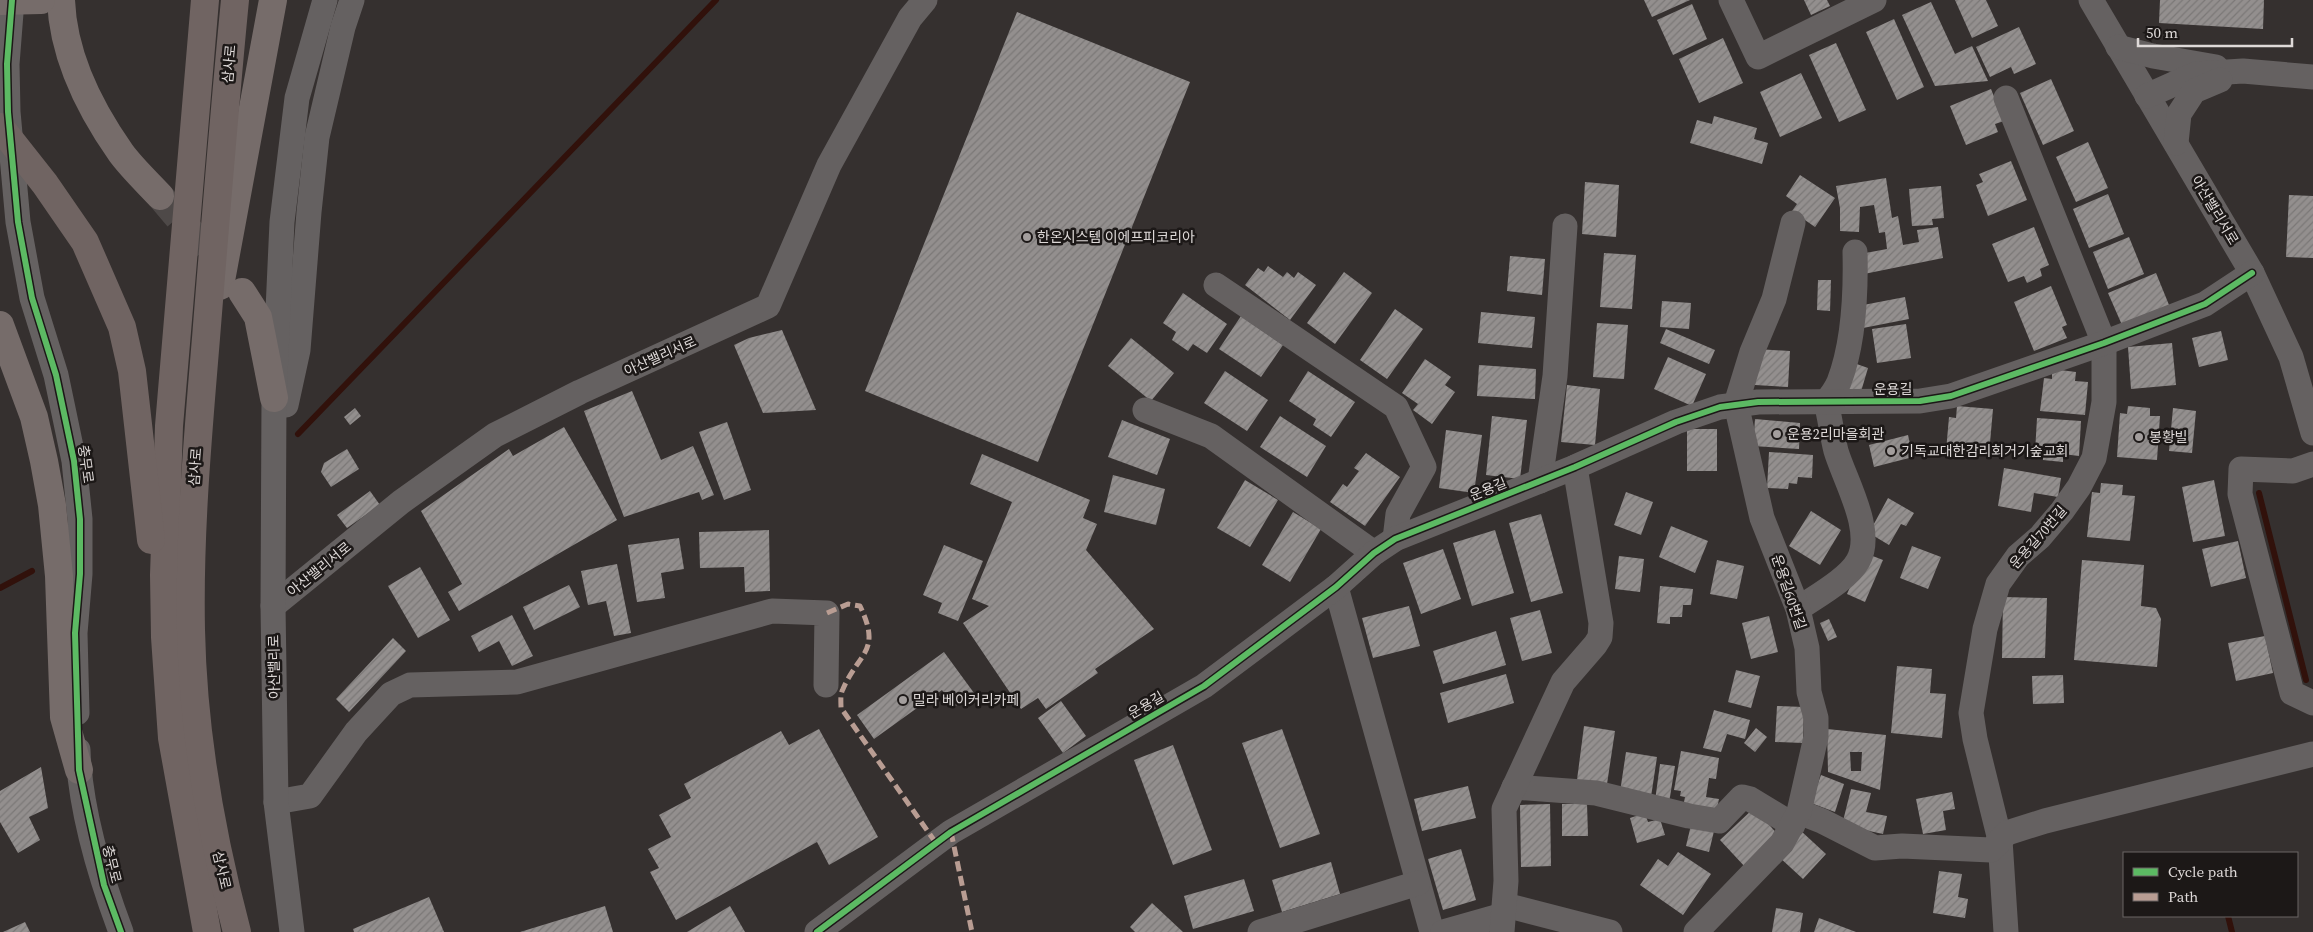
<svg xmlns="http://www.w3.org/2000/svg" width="2313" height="932" font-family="'Source Serif 4','Noto Sans KR',serif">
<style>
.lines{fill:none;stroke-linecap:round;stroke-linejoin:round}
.stream{stroke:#31110b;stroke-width:6}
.building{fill:url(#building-hatch);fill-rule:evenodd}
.major-tunnel{stroke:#4e4948;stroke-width:28;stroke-dasharray:28 14;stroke-linecap:butt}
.minor{stroke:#656161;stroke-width:25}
.major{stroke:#766c6a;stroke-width:28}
.highway{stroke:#706462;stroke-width:28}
.quiet{stroke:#b99d93;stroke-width:5;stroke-dasharray:10 5;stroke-linecap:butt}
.cycleway-casing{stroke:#1c1817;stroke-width:9}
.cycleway{stroke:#5cba63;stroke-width:6}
.poi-dot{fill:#a39e9d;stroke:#1c1817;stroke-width:2}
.labels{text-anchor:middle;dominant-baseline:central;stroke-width:5;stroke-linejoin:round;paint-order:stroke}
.street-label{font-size:14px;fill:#ded9d8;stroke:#1c1817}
.poi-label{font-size:14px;fill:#ded9d8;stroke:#1c1817;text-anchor:start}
</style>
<defs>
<pattern id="building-hatch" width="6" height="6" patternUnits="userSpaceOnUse" patternTransform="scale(1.25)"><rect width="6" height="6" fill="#938f8e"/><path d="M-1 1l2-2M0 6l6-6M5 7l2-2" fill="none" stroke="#7b7877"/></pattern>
</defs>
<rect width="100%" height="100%" fill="#35302f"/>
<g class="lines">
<g class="stream">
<path d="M 298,434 L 716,0"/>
<path d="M 2259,493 L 2306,680"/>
<path d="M 0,588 L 32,571"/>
<path d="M 2228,916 L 2232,932"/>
</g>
</g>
<g class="building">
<path d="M 1644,0 L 1690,0 L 1652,17 Z"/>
<path d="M 1804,0 L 1827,0 L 1830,6 L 1811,15 Z"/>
<path d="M 1955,0 L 1986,0 L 1998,26 L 1972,38 Z"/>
<path d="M 2160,0 L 2264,0 L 2263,29 L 2159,23 Z"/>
<path d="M 1931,2 L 1955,54 L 1972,46 L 1988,81 L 1935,86 L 1902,15 Z"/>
<path d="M 1692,4 L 1707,39 L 1673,55 L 1657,20 Z"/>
<path d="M 1017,12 L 1190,82 L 1038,462 L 865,391 Z"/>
<path d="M 1894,19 L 1924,87 L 1897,100 L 1866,32 Z"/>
<path d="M 2019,27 L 2036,64 L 2014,74 L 2011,67 L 1990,77 L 1976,47 Z"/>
<path d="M 1723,38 L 1743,83 L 1699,103 L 1679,59 Z"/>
<path d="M 1836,43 L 1866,110 L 1839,122 L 1809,55 Z"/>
<path d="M 1801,73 L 1822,118 L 1780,137 L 1760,92 Z"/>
<path d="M 2051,79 L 2074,131 L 2043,145 L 2020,93 Z"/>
<path d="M 1991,89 L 2004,121 L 1995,124 L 1998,132 L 1966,145 L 1950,106 Z"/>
<path d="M 1714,116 L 1757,128 L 1754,139 L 1768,143 L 1762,164 L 1690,143 L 1697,120 L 1712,124 Z"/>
<path d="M 2088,142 L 2108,188 L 2076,202 L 2056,157 Z"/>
<path d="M 2011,161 L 2027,200 L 1988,216 L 1976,185 L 1983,182 L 1979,174 Z"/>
<path d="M 1800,175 L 1835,198 L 1815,227 L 1792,211 L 1797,204 L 1786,196 Z"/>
<path d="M 1886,178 L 1892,218 L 1898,216 L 1903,245 L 1919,242 L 1917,230 L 1938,227 L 1943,258 L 1864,274 L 1860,254 L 1887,249 L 1885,232 L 1879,233 L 1874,205 L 1860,207 L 1859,232 L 1840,231 L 1840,208 L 1836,186 Z"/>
<path d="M 1585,182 L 1619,185 L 1616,237 L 1582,234 Z"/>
<path d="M 1941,186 L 1944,218 L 1932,219 L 1933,225 L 1912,226 L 1909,189 Z"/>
<path d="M 2108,194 L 2124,234 L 2089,248 L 2073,209 Z"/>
<path d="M 2289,195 L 2313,196 L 2313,258 L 2286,257 Z"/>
<path d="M 2034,227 L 2049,265 L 2040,269 L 2042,276 L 2027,283 L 2024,276 L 2008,282 L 1992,244 Z"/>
<path d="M 2129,237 L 2144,274 L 2108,289 L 2093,252 Z"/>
<path d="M 1604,253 L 1636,255 L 1632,309 L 1600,307 Z"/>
<path d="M 1510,256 L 1545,259 L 1542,295 L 1507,291 Z"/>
<path d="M 1268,266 L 1283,277 L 1287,272 L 1294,278 L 1298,272 L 1316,285 L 1290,320 L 1245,285 L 1258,268 L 1264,272 Z"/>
<path d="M 1344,272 L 1372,293 L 1335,344 L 1307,323 Z"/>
<path d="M 2156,273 L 2169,305 L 2122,325 L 2108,293 Z"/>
<path d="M 1818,280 L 1831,280 L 1830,311 L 1817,310 Z"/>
<path d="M 2051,286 L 2067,325 L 2062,327 L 2067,338 L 2034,351 L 2014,302 Z"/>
<path d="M 1183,293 L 1227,324 L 1207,353 L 1193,344 L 1188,351 L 1172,340 L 1176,332 L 1163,323 Z"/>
<path d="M 1905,297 L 1909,319 L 1863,328 L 1858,306 Z"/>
<path d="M 1662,301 L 1691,303 L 1689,329 L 1660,327 Z"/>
<path d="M 1395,309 L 1423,329 L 1387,379 L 1360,360 Z"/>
<path d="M 1481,312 L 1535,317 L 1532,348 L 1478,343 Z"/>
<path d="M 1241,316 L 1283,345 L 1261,377 L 1219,349 Z"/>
<path d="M 1597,323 L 1628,325 L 1624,379 L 1593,377 Z"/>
<path d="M 1906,324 L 1911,358 L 1877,363 L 1872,329 Z"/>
<path d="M 1666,329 L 1715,350 L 1709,364 L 1660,343 Z"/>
<path d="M 782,330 L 816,410 L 763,413 L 734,345 L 749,338 Z"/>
<path d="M 2221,331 L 2228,360 L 2199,367 L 2192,338 Z"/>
<path d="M 1131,338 L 1174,373 L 1151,401 L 1108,366 Z"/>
<path d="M 2172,343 L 2176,385 L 2131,389 L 2128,347 Z"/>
<path d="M 1757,349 L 1790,351 L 1788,387 L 1755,385 Z"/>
<path d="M 1668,357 L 1706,374 L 1692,406 L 1654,389 Z"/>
<path d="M 1425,359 L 1451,377 L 1445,385 L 1455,392 L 1432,424 L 1413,410 L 1418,404 L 1402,393 Z"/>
<path d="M 1851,362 L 1868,368 L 1860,395 L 1842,389 Z"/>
<path d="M 1479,365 L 1536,369 L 1535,399 L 1477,396 Z"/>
<path d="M 2052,369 L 2076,372 L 2075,381 L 2088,382 L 2085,415 L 2040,411 L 2044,378 L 2052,379 Z"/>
<path d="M 1225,371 L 1268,400 L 1247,431 L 1204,403 Z"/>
<path d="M 1308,371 L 1355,402 L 1331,437 L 1313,425 L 1316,419 L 1289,401 Z"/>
<path d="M 1567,385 L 1600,389 L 1595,445 L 1561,442 Z"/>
<path d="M 632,391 L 661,460 L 693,446 L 714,495 L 702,500 L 699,492 L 624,517 L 584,411 Z"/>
<path d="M 1957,406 L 1993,409 L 1989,454 L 1946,451 L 1949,417 L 1956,418 Z"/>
<path d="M 2128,406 L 2150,408 L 2150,416 L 2160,416 L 2157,460 L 2117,457 L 2120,413 L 2127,414 Z"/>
<path d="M 355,408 L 361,416 L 350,425 L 344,417 Z"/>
<path d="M 2173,408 L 2196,411 L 2192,453 L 2169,451 Z"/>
<path d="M 1280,416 L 1326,446 L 1307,477 L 1260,447 Z"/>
<path d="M 1492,416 L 1527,420 L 1520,479 L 1486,475 Z"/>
<path d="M 2037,418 L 2081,421 L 2079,456 L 2063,454 L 2063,462 L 2043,460 L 2043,452 L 2035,452 Z"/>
<path d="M 1755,419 L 1800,423 L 1799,449 L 1753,446 Z"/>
<path d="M 1122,420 L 1170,439 L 1157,475 L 1108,457 Z"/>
<path d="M 727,422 L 751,490 L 724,500 L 699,432 Z"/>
<path d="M 564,427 L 617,520 L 459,611 L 448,592 L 462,584 L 421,511 L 509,449 L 513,456 Z"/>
<rect x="1687" y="429" width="30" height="42"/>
<path d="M 1446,430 L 1482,435 L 1474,493 L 1439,488 Z"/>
<path d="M 1908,435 L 1913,457 L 1874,467 L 1869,445 Z"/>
<path d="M 347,449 L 359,469 L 331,487 L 321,472 L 324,463 Z"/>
<path d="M 1769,452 L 1813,455 L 1812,478 L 1798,477 L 1797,484 L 1789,483 L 1788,489 L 1767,488 Z"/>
<path d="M 1366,453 L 1400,477 L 1365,526 L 1330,502 L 1343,484 L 1347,487 L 1359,471 L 1354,468 Z"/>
<path d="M 982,454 L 1090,500 L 1083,518 L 1097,524 L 1086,550 L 1154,629 L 1095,669 L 1098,673 L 1046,709 L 1038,698 L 1021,709 L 963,623 L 989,606 L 972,599 L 1012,502 L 970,484 Z"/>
<path d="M 2004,468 L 2061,478 L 2058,497 L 2034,493 L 2031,512 L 1998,506 Z"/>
<path d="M 1113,475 L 1165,489 L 1156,525 L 1104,512 Z"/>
<path d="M 1245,480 L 1278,500 L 1250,547 L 1217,528 Z"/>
<path d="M 2214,480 L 2225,536 L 2193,542 L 2182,487 Z"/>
<path d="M 2101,483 L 2123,485 L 2122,495 L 2135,496 L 2130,541 L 2087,537 L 2092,492 L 2100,493 Z"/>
<path d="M 370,491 L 380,505 L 347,528 L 337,515 Z"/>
<path d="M 1626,492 L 1653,502 L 1641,535 L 1614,525 Z"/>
<path d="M 1888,498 L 1914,513 L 1906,526 L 1901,524 L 1889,545 L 1869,533 Z"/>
<path d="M 1811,511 L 1841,530 L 1820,565 L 1789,546 Z"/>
<path d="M 1293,512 L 1321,529 L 1290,582 L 1262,565 Z"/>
<path d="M 1541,514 L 1563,593 L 1531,602 L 1509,523 Z"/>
<path d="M 1671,526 L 1708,541 L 1695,573 L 1659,557 Z"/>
<path d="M 769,530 L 770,591 L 745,592 L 744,567 L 700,568 L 699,532 Z"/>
<path d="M 1495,530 L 1514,593 L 1472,606 L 1453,543 Z"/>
<path d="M 679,538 L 684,569 L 661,573 L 665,598 L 637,602 L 628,545 Z"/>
<path d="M 2238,541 L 2246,578 L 2211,587 L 2202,549 Z"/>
<path d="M 944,545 L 983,561 L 958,621 L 938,613 L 942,603 L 923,595 Z"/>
<path d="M 1912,546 L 1941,557 L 1928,589 L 1900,578 Z"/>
<path d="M 1443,549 L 1461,599 L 1421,614 L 1403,563 Z"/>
<path d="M 1865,553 L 1883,560 L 1865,602 L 1847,594 Z"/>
<path d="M 1619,556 L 1644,559 L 1640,592 L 1615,589 Z"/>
<path d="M 1717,560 L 1744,566 L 1737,599 L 1710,594 Z"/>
<path d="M 2082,560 L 2144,565 L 2141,606 L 2156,608 L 2161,619 L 2157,667 L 2074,660 Z"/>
<path d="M 617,564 L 631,633 L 614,636 L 606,601 L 588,605 L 581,571 Z"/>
<path d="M 420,567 L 450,620 L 418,638 L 388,586 Z"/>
<path d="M 569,585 L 580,607 L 534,630 L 523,607 Z"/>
<path d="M 1660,586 L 1693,589 L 1691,605 L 1683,605 L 1682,617 L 1670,617 L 1670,624 L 1657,623 Z"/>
<path d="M 2003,597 L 2047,598 L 2045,658 L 2002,658 Z"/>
<path d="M 1409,606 L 1420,646 L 1373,658 L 1362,618 Z"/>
<path d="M 1540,610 L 1552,653 L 1522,661 L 1510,618 Z"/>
<path d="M 512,615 L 533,656 L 512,666 L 499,641 L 479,652 L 471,636 Z"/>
<path d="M 1769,616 L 1778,652 L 1751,659 L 1742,623 Z"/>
<path d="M 1829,619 L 1837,637 L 1828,641 L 1820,623 Z"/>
<path d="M 1496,631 L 1506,665 L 1443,684 L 1433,651 Z"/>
<path d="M 2265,636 L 2273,673 L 2236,681 L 2228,643 Z"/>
<path d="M 393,638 L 406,651 L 349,712 L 336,699 Z"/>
<path d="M 944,652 L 974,693 L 954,707 L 942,690 L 874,739 L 857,715 Z"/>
<path d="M 1897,666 L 1932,669 L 1930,693 L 1946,694 L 1942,738 L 1891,733 Z"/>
<path d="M 1736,670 L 1760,676 L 1751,708 L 1728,702 Z"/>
<path d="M 1506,674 L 1514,703 L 1448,723 L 1440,693 Z"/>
<path d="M 2063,675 L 2064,703 L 2033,704 L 2032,676 Z"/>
<path d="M 1061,701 L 1086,736 L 1063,753 L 1038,718 Z"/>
<path d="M 1777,706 L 1804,707 L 1803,743 L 1775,742 Z"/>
<path d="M 1714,710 L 1750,720 L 1745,739 L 1727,734 L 1721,752 L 1703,748 Z"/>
<path d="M 1584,726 L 1615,731 L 1607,784 L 1577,780 Z"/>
<path d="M 1756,728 L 1767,737 L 1755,752 L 1744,743 Z"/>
<path d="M 819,729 L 878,837 L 829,865 L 817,842 L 676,920 L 650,872 L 659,868 L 648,849 L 671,837 L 659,815 L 691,798 L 684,784 L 781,731 L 789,745 Z"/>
<path d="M 1282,729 L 1320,834 L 1280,848 L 1242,743 Z"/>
<path d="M 1827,729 L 1886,735 L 1880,790 L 1828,772 ZM 1850,752 L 1862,752 L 1861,771 L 1851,771 Z"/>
<path d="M 1173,745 L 1212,850 L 1173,865 L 1134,760 Z"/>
<path d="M 1681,751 L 1719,758 L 1716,779 L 1709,778 L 1706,797 L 1719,799 L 1716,813 L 1683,807 L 1685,797 L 1680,796 L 1681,791 L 1674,790 Z"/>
<path d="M 1626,752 L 1657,757 L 1651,797 L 1620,792 Z"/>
<path d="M 1660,764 L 1675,766 L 1669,803 L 1655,801 Z"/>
<path d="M 41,767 L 48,808 L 29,817 L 40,840 L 18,853 L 0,822 L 0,791 Z"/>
<path d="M 1821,775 L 1844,784 L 1835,812 L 1811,803 Z"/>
<path d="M 1468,786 L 1476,818 L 1422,831 L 1414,799 Z"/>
<path d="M 1851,789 L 1871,793 L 1866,812 L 1887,816 L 1883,834 L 1842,825 Z"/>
<path d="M 1952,792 L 1955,809 L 1943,811 L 1946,830 L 1923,834 L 1916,799 Z"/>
<path d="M 1550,804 L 1551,866 L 1521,867 L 1520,805 Z"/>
<path d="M 1562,804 L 1587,804 L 1588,836 L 1562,836 Z"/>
<path d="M 1754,808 L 1780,837 L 1746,868 L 1720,840 Z"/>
<path d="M 1645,813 L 1648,822 L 1660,819 L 1665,835 L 1637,843 L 1630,818 Z"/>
<path d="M 1691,825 L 1714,831 L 1709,852 L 1686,846 Z"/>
<path d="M 1801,831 L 1826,854 L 1803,879 L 1778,856 Z"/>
<path d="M 1461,849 L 1476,900 L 1443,910 L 1428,859 Z"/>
<path d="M 1678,852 L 1711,874 L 1683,915 L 1640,885 L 1658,859 L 1668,866 Z"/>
<path d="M 1331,862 L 1340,894 L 1282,912 L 1272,880 Z"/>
<path d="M 1939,871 L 1962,874 L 1958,897 L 1968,899 L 1965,918 L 1933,913 Z"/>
<path d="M 1244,879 L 1254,911 L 1193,929 L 1184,896 Z"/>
<path d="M 429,897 L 444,932 L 354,932 L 353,929 Z"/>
<path d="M 1152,903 L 1183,932 L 1135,932 L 1130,927 Z"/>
<path d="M 605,906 L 613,932 L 520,932 Z"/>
<path d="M 730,906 L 745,932 L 687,932 Z"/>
<path d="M 1776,908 L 1803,913 L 1800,932 L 1772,932 Z"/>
<path d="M 1819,918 L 1856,932 L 1814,932 Z"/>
<path d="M 25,922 L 30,932 L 3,932 Z"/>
</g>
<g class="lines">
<path class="major-tunnel" d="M 160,196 L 224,271"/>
<g class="minor">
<path d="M 12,0 L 7,64 L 8,112 L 18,222 L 32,298 L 56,375 L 74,461 L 80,519 L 80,574 L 75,633 L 77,713"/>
<path d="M 1731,0 L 1758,57 L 1874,0"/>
<path d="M 2091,0 L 2252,273 L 2291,357 L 2313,433"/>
<path d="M 2118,47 L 2153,56 L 2216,67"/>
<path d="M 2147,96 L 2196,74 L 2243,71 L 2313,77"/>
<path d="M 2006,98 L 2104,343 L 2104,402 L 2094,458 L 2079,487 L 2062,511 L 2040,537 L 2018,556 L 1998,584 L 1985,629 L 1971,713 L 1975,739 L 2000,840 L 2006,932"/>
<path d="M 2176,143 L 2179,114 L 2194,91 L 2220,80"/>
<path d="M 1216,285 L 1396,407 L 1424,467 L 1398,514 L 1395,539"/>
<path d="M 286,405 L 298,350 L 309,212 L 317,137 L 343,27 L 352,0"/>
<path d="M 1145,410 L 1211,436 L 1374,553"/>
<path d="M 2313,464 L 2293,471 L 2241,469 L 2240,494 L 2292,693 L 2313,703"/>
<path d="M 1540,481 L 1555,376 L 1565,226"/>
<path d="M 1336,587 L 1432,932"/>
<path d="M 273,606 L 401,502 L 495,435 L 580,392 L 768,306 L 829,165 L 910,18 L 925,0"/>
<path d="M 1798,609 C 1815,597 1848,579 1858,561 C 1875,531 1845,481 1836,451 C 1832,435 1830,418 1826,402 C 1831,396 1836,389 1839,382 C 1854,343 1856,293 1855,252"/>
<path d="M 78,750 C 80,810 100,876 121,932"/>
<path d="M 1514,787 L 1596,793 L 1689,816 L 1719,821 L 1742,797 L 1750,799 L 1793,825"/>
<path d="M 276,802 L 310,796 L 356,732 L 391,694 L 410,685 L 517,682 L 772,611 L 827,613 L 826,685"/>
<path d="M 1799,812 L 1822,821 L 1875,848 L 1902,846 L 1991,850 L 2007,833 L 2045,821 L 2313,754"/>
<path d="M 1505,905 L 1610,932"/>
<path d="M 292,932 L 276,802 L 273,606 L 274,398 L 282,222 L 297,98 L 325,0"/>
<path d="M 817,932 L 951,832 L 1204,686 L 1336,587 L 1374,553 L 1395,539 L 1575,467 L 1676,422 L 1720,407 L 1758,402 L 1920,401 L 1951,396 L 2104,343 L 2205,304 L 2252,273"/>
<path d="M 1260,932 L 1418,883"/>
<path d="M 1443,932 L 1503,915"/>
<path d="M 1502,932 L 1506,881 L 1504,809 L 1563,682 L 1595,645 L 1600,637 L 1601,623 L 1575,467"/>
<path d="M 1696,932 L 1782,843 L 1799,812 L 1816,737 L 1816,718 L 1809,692 L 1807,648 L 1798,609 L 1762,518 L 1736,404 L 1752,352 L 1774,299 L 1793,223"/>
</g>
<g class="major">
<path d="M 61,0 C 63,55 90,109 121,153 C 132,168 147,182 160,196"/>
<path d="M 0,1 L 41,0"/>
<path d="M 220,286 L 273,0"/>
<path d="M 242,292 L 258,317 L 274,398"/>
<path d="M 0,325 L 34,417 L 44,461 L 52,505 L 59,576 L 64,717 L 79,770"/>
</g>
<g class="highway">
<path d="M 205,0 L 169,426 L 164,575 L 165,637 L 172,738 L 207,932"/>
<path d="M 235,0 C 224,113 215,225 206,338 C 198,435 189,532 191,630 C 193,731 211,834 237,932"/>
<path d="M 0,127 L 45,184 L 85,242 L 122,327 L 132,371 L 151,540"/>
</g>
<g class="quiet">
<path d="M 827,613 L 848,604 L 860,606 C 882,652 859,652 843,689 C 840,694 841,702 841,708 L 936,843"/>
<path d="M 951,832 L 972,932"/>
</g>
<defs>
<g id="cycleway">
<path d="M 12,0 L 7,64 L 8,112 L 18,222 L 32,298 L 56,375 L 74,461 L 80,519 L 80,574 L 75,633 L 79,770 L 104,885 L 121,932"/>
<path d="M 817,932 L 951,832 L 1204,686 L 1336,587 L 1374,553 L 1395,539 L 1575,467 L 1676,422 L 1720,407 L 1758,402 L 1920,401 L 1951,396 L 2104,343 L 2205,304 L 2252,273"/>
</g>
</defs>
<use href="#cycleway" class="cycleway-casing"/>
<use href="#cycleway" class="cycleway"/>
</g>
<g class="poi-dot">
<circle cx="1027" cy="237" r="5"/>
<circle cx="1777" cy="434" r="5"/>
<circle cx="2139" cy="437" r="5"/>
<circle cx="1891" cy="451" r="5"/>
<circle cx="903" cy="700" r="5"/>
</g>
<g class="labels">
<g class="street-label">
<text transform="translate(229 64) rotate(-85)">삼사로</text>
<text transform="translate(2215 210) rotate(59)">아산밸리서로</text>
<text transform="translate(660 356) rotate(-24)">아산밸리서로</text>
<text x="1893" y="389">운용길</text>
<text transform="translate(86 464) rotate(82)">충무로</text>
<text transform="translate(195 467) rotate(-86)">삼사로</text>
<text transform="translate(1488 489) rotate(-22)">운용길</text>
<text transform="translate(2038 537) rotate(-49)">운용길70번길</text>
<text transform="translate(319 569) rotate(-39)">아산밸리서로</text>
<text transform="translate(1789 592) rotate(71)">운용길60번길</text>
<text transform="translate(274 667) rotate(-91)">아산밸리로</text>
<text transform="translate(1146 705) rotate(-30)">운용길</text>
<text transform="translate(112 864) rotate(76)">충무로</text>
<text transform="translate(222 870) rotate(77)">삼사로</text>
</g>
<g class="poi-label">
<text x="1037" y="237">한온시스템 이에프피코리아</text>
<text x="1787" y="434">운용2리마을회관</text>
<text x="2149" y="437">봉황빌</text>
<text x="1901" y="451">기독교대한감리회거기숲교회</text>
<text x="913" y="700">밀라 베이커리카페</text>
</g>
</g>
<rect x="2123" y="852" width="175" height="65" fill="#1c1817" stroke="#6a6564"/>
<rect x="2133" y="868" width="25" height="8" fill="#5cba63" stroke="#6a6564"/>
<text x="2168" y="877" font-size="15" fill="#ded9d8">Cycle path</text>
<rect x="2133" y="893" width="25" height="8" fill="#b99d93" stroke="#6a6564"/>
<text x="2168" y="902" font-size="15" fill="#ded9d8">Path</text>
<path d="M2138 38v8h154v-8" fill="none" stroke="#ded9d8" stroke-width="2.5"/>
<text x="2146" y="38" font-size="15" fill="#ded9d8" stroke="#1c1817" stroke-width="4" paint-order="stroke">50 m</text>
</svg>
